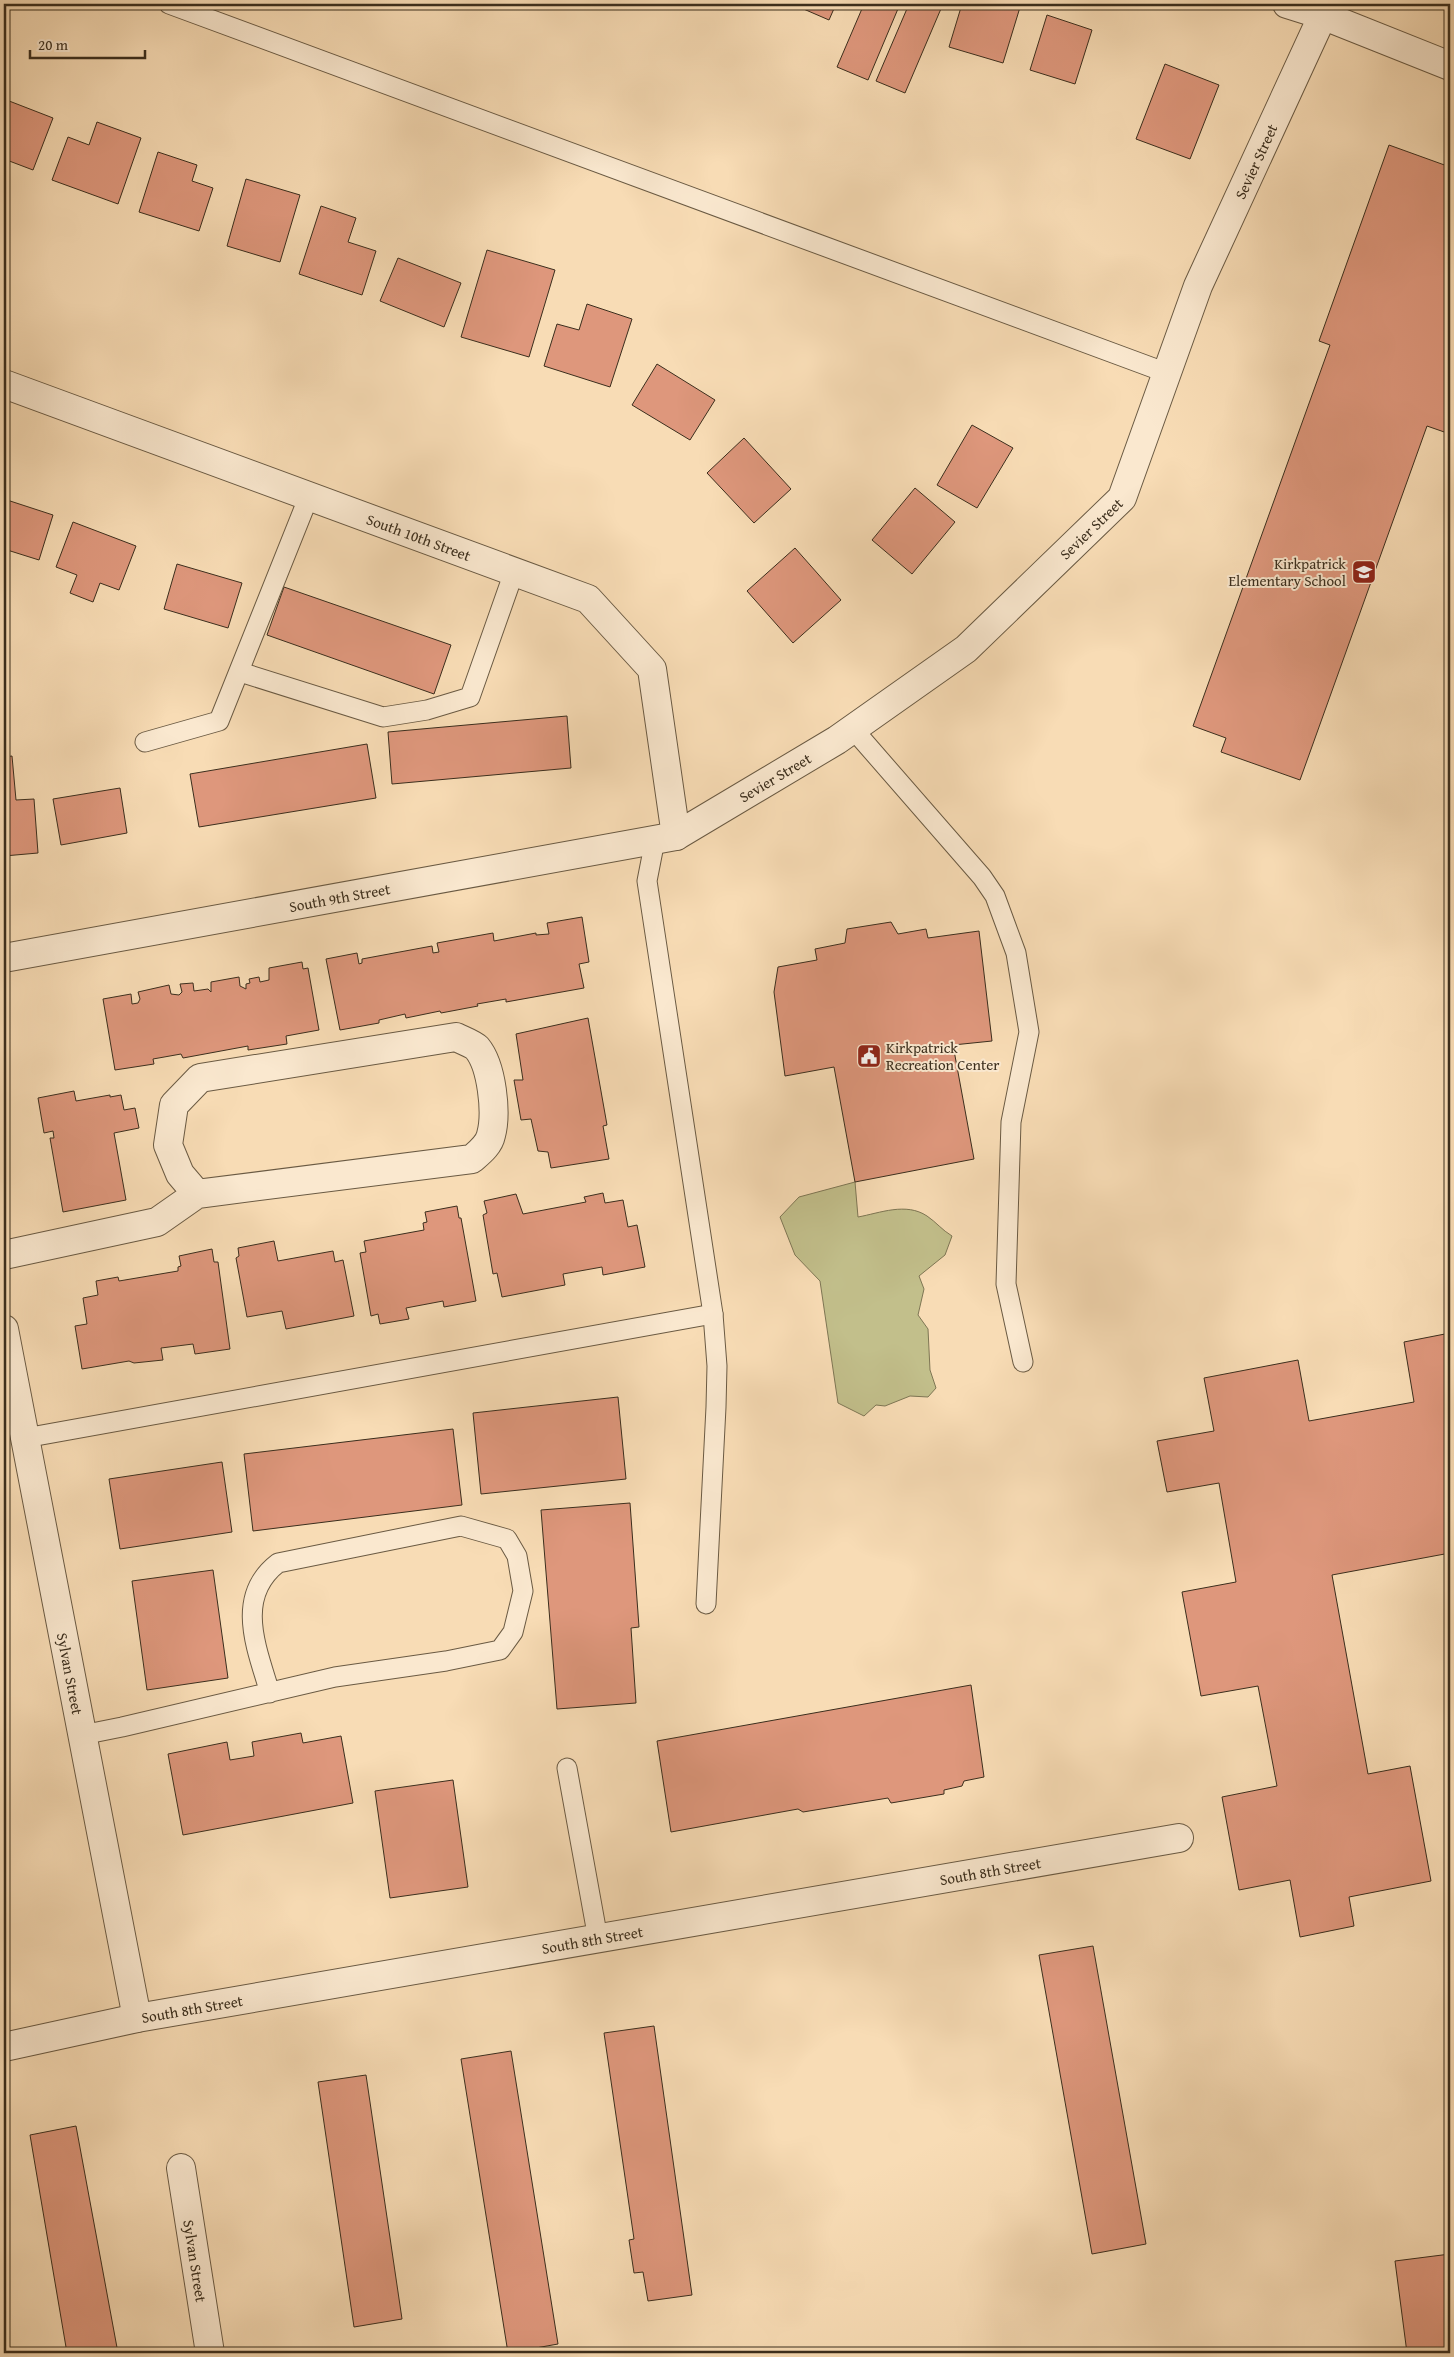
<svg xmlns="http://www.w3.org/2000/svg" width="1454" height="2357" font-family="'Gentium Book Plus',serif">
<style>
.green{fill:#c2bf8b;stroke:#7e7654}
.building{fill:#de977c;stroke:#3b2e1d}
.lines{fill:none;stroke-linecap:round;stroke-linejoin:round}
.service-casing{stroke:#6a5a43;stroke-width:21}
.minor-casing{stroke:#6a5a43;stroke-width:30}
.service{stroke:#fae8cf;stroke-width:19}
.minor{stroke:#fae8cf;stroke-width:28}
.labels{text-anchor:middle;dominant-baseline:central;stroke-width:4;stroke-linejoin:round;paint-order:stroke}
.street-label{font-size:15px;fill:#3b2e1d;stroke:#fae8cf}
.poi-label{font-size:15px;fill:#3b2e1d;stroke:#fae8cf;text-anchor:end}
</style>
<rect width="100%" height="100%" fill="#f8dcb5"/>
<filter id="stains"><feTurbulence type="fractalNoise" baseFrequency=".004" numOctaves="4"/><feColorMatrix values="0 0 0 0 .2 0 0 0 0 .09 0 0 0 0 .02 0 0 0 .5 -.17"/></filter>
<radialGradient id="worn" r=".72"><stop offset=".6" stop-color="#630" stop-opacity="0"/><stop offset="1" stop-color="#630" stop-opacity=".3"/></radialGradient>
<path class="green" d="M 855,1182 L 858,1217 C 880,1213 906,1202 927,1216 C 936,1222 942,1230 952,1236 L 945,1255 L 919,1276 L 924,1289 L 918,1315 L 928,1329 L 930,1370 L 936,1388 L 928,1397 L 910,1396 L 885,1406 L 876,1405 L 864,1416 L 838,1403 L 820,1281 L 795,1255 L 780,1217 L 799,1197 Z"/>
<g class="building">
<path d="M 792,4 L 836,4 L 829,20 Z"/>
<path d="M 864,4 L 900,4 L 868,80 L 837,67 Z"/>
<path d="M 909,4 L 943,4 L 905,93 L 876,81 Z"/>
<path d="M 962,4 L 1021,4 L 1003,63 L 949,47 Z"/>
<path d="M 1047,15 L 1092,30 L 1075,84 L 1030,70 Z"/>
<path d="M 1165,64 L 1219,85 L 1190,159 L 1136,139 Z"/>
<path d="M 4,99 L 53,118 L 33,170 L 4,159 Z"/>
<path d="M 97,122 L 141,138 L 118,204 L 52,180 L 68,137 L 89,145 Z"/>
<path d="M 1389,145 L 1450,167 L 1450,434 L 1427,426 L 1300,780 L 1221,752 L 1226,738 L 1193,726 L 1330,345 L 1319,341 Z"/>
<path d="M 158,152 L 197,165 L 192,181 L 213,188 L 199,231 L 139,212 Z"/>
<path d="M 246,179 L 300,195 L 280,262 L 227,246 Z"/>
<path d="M 321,206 L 356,218 L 348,242 L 376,251 L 362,295 L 299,274 Z"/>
<path d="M 487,250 L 555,270 L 529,357 L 461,337 Z"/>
<path d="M 398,258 L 461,283 L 444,327 L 380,301 Z"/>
<path d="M 587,304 L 632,319 L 610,387 L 544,366 L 557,324 L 579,330 Z"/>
<path d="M 657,364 L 715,400 L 690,440 L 632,405 Z"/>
<path d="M 972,425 L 1013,448 L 977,508 L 937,485 Z"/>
<path d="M 744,438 L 791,489 L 754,523 L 707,473 Z"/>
<path d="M 915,488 L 955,522 L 912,574 L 872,540 Z"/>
<path d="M 4,499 L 53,515 L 39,560 L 4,549 Z"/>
<path d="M 73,522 L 136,546 L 119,590 L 100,583 L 93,602 L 70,593 L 77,575 L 56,567 Z"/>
<path d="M 795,548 L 841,600 L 793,643 L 747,591 Z"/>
<path d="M 177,564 L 242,583 L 228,628 L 164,609 Z"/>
<path d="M 284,587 L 451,645 L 434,694 L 267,635 Z"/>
<path d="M 567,716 L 571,768 L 392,784 L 388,732 Z"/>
<path d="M 367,744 L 376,798 L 199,827 L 190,774 Z"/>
<path d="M 12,756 L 16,800 L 34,799 L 38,853 L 4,856 L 4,757 Z"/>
<path d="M 120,788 L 127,833 L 61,845 L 53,799 Z"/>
<path d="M 582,917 L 589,962 L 579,964 L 584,988 L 506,1002 L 506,999 L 477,1004 L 478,1006 L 441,1013 L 440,1011 L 406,1018 L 405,1014 L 379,1020 L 379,1023 L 340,1030 L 326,959 L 357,953 L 359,964 L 362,963 L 362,959 L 432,946 L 433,953 L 439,952 L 437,943 L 493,933 L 494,941 L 536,933 L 536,935 L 549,934 L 547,923 Z"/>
<path d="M 891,922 L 898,934 L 926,929 L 928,938 L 979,931 L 992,1041 L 953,1045 L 974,1159 L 855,1182 L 834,1067 L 785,1076 L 774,992 L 778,967 L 817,960 L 815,949 L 845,943 L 847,929 Z"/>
<path d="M 302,962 L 303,969 L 308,968 L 319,1030 L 286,1036 L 287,1044 L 248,1050 L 248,1046 L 183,1058 L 181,1054 L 153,1059 L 154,1064 L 115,1070 L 103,999 L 131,994 L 132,1004 L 138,1003 L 140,999 L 138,992 L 169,985 L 171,994 L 179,995 L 182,992 L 180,984 L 193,983 L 194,991 L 208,989 L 211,992 L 211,982 L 239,977 L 240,986 L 246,989 L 246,984 L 250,983 L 249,979 L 259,977 L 260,982 L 269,980 L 269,968 Z"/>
<path d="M 588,1018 L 607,1125 L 603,1126 L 609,1159 L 551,1168 L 548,1152 L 538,1151 L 531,1119 L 521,1120 L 514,1080 L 523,1080 L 516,1034 Z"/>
<path d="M 74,1091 L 76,1101 L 110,1095 L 110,1097 L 121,1095 L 124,1110 L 135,1108 L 139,1128 L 114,1133 L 126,1200 L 63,1212 L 50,1138 L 54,1138 L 53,1131 L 44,1133 L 38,1098 Z"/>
<path d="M 603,1193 L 605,1203 L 623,1200 L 628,1227 L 637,1225 L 645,1267 L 603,1275 L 602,1267 L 563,1274 L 565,1285 L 502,1297 L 497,1273 L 493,1274 L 483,1215 L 487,1213 L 484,1201 L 516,1194 L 523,1214 L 586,1202 L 584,1197 Z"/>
<path d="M 457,1206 L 459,1218 L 461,1218 L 476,1301 L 444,1307 L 443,1301 L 406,1308 L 409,1319 L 380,1324 L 378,1314 L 371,1316 L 360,1253 L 366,1252 L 364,1241 L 424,1230 L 423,1223 L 427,1222 L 425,1212 Z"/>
<path d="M 274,1241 L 278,1261 L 333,1251 L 335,1262 L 343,1260 L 354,1316 L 286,1329 L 282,1311 L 247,1317 L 236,1258 L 239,1256 L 238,1248 Z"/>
<path d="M 212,1249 L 214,1262 L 218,1262 L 230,1349 L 195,1354 L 193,1344 L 161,1348 L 163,1360 L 134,1363 L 129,1361 L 82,1369 L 75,1326 L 87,1324 L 83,1298 L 98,1295 L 96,1281 L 118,1277 L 119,1281 L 178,1271 L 178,1267 L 181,1266 L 179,1256 Z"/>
<path d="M 1450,1333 L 1450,1553 L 1332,1575 L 1368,1774 L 1410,1766 L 1431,1881 L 1349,1897 L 1354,1926 L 1300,1937 L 1290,1880 L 1239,1890 L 1222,1797 L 1277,1786 L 1258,1686 L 1201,1696 L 1182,1592 L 1236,1582 L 1219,1483 L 1167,1492 L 1157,1441 L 1214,1431 L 1204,1378 L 1298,1360 L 1309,1421 L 1414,1402 L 1404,1342 Z"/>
<path d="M 618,1397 L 626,1479 L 481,1494 L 473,1413 Z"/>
<path d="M 453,1429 L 462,1505 L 253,1531 L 244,1454 Z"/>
<path d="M 222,1462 L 232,1532 L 120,1549 L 109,1479 Z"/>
<path d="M 630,1503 L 639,1627 L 631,1628 L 636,1703 L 557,1709 L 541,1510 Z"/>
<path d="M 213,1570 L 228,1678 L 147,1690 L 132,1581 Z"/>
<path d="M 971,1685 L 984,1777 L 964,1781 L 962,1786 L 944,1790 L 944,1794 L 891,1803 L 888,1798 L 803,1812 L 798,1809 L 671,1832 L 657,1741 Z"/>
<path d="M 301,1733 L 303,1743 L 341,1736 L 353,1803 L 183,1835 L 168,1754 L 227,1742 L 230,1760 L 254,1756 L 252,1742 Z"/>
<path d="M 453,1780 L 468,1887 L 390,1898 L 375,1791 Z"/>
<path d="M 4,1813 L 7,1837 L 4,1837 Z"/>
<path d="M 1093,1946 L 1146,2244 L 1092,2254 L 1039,1955 Z"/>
<path d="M 654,2026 L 692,2295 L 648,2301 L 643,2272 L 634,2273 L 629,2240 L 634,2239 L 604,2033 Z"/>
<path d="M 511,2051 L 558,2344 L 508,2353 L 461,2059 Z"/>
<path d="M 366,2075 L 402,2319 L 354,2327 L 318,2082 Z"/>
<path d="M 76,2126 L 118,2353 L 67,2353 L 30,2135 Z"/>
<path d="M 1450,2254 L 1450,2351 L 1407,2353 L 1395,2261 Z"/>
</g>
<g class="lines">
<defs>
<g id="service">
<path d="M 169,4 L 1167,373"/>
<path d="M 240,672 L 383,717 L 427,710 L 470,697 L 514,572"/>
<path d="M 853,729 L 982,877 L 995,896 L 1016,953 L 1029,1032 L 1011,1122 L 1006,1284 L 1023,1362"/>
<path d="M 145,742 L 219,721 L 309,496"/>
<path d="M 655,840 L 647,881 L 713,1314 L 717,1366 L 716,1407 L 706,1604"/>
<path d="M 25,1438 L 713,1314"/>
<path d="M 82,1735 L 122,1727 L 335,1677 L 446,1661 L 500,1650 L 513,1632 L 523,1591 L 517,1556 L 507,1539 L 461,1526 L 278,1563 C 234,1597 257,1649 270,1693"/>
<path d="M 567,1768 L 598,1939"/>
</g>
<g id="minor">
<path d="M 1287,4 L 1322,15 L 1450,66"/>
<path id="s1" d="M 4,384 L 588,599 L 652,669 L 676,836"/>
<path id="s2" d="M 4,958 L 676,836 L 837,740 L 966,649 L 1122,498 L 1198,286 L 1328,4"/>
<path d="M 4,1255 L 157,1222 L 197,1194 L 472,1159 C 480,1152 489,1145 491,1135 C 497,1113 492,1066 477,1048 C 473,1044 462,1040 456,1037 L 200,1078 L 174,1105 L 168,1145 L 180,1174 L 197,1194"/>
<path id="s3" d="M 4,1329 L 137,2018"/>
<path id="s4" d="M 4,2047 L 137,2018 L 1179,1838"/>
<path id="s5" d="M 181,2168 L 210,2353"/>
</g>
</defs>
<use href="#service" class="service-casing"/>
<use href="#minor" class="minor-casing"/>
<use href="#service" class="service"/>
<use href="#minor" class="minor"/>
</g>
<defs>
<symbol id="school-square" viewBox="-11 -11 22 22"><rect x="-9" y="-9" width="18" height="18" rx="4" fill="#8f2418" stroke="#fae8cf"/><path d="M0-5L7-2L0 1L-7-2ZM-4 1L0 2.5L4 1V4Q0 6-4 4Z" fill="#fff"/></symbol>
<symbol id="civic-square" viewBox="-11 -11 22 22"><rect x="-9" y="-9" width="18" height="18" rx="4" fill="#8f2418" stroke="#fae8cf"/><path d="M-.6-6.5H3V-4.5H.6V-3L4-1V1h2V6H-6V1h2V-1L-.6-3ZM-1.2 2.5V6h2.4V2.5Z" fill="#fff"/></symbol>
</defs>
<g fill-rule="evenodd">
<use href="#school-square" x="1350" y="558" width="28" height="28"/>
<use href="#civic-square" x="855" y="1042" width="28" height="28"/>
</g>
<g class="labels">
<g class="street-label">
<text stroke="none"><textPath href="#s2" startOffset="1608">Sevier Street</textPath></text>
<text stroke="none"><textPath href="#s2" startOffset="1202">Sevier Street</textPath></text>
<text stroke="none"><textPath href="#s1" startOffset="442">South 10th Street</textPath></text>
<text stroke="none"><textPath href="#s2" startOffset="798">Sevier Street</textPath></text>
<text stroke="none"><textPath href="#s2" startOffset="341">South 9th Street</textPath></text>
<text stroke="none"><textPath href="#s3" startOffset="351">Sylvan Street</textPath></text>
<text stroke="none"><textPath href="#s4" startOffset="1002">South 8th Street</textPath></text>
<text stroke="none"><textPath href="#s4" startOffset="598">South 8th Street</textPath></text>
<text stroke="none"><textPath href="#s4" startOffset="192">South 8th Street</textPath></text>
<text stroke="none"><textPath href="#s5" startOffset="94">Sylvan Street</textPath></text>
</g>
<g class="poi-label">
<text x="1346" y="563">Kirkpatrick<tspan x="1346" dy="17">Elementary School</tspan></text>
<text x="886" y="1047" text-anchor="start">Kirkpatrick<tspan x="886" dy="17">Recreation Center</tspan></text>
</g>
</g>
<rect width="1454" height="2357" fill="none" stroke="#f8dcb5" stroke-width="20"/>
<rect x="5" y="5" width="1444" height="2347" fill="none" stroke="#3b2e1d" stroke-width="2.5"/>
<rect x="10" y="10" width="1434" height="2337" fill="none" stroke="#3b2e1d"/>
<path d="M30 50v8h115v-8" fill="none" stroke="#3b2e1d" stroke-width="2.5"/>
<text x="38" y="50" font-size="15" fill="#3b2e1d" stroke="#fae8cf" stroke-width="4" paint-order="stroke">20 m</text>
<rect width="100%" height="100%" filter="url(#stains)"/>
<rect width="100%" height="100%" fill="url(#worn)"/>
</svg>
